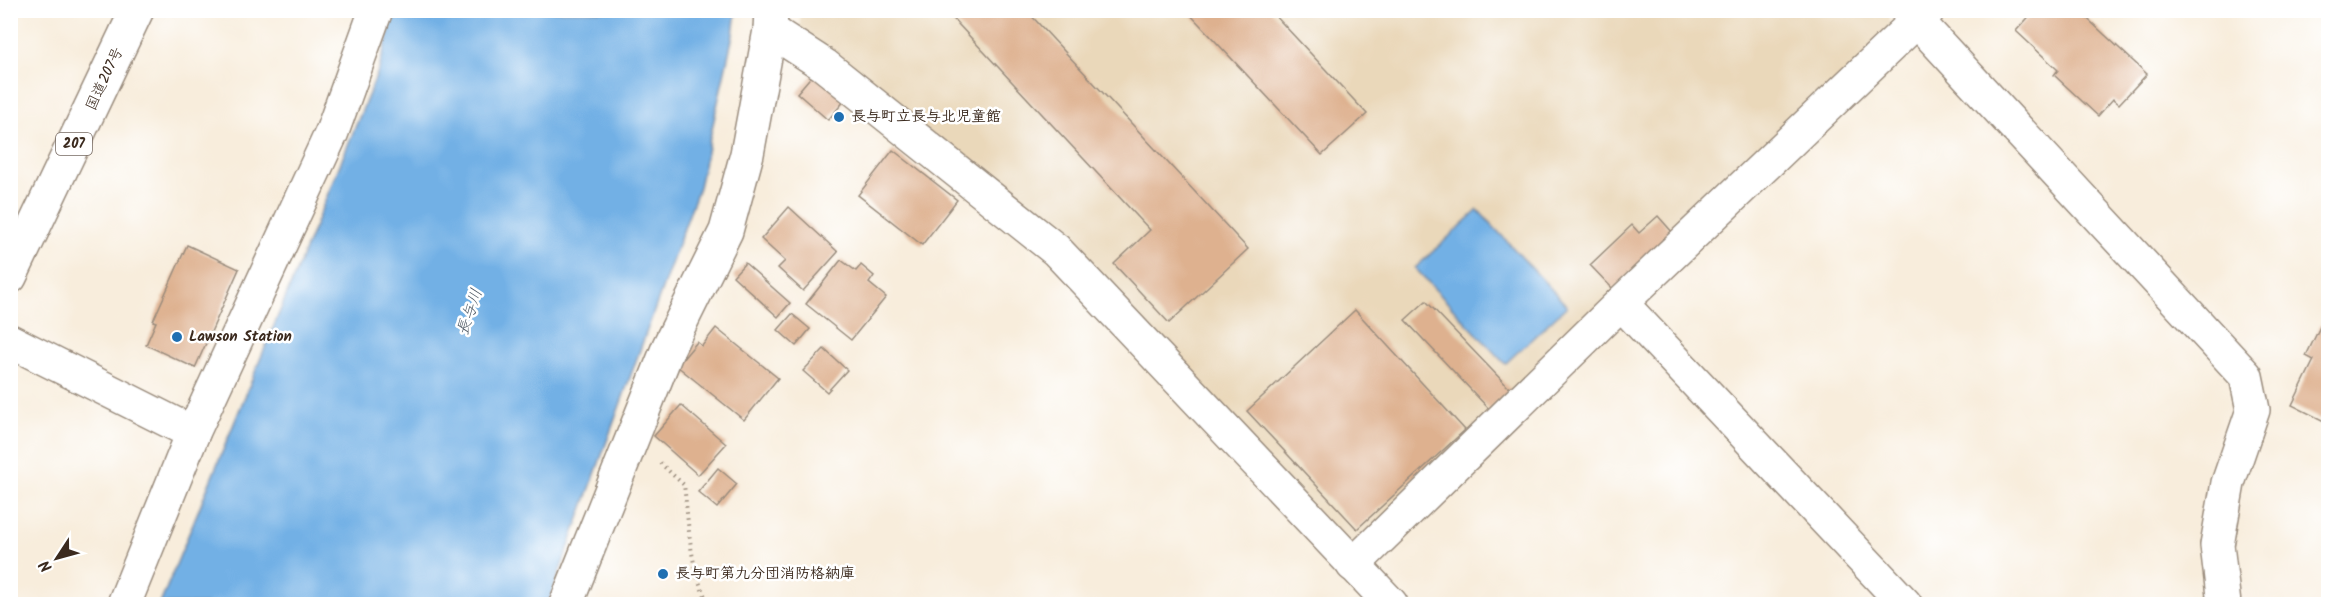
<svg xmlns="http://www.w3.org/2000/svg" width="2339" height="615" font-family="Kalam,'Klee One',sans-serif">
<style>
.built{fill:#ead8ba}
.water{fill:#72b0e5;stroke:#566d82;stroke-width:1.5}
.building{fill:#deb18f}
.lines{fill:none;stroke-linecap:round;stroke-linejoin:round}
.street-casing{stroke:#9a8c7d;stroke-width:36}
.highway-casing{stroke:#9a8c7d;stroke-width:36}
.path{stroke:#9a8c7d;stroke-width:4;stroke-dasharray:1.5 4.5;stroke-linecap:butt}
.street{stroke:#fff;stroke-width:33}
.highway{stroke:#fff;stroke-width:33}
.poi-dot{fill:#1f6fb2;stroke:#fff;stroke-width:2}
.labels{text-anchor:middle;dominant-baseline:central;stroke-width:5;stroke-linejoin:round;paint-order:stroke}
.shield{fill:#fff;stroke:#766a62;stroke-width:1.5}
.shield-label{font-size:14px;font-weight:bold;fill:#3b2a1e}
.street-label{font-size:15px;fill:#3b2a1e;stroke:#fff}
.poi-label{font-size:15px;font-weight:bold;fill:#3b2a1e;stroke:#fff;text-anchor:start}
.water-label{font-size:16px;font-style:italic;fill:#4e5964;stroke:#fff}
</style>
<rect width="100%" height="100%" fill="#fff"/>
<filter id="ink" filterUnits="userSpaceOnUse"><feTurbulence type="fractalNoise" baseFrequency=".0167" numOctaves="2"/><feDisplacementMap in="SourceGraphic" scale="12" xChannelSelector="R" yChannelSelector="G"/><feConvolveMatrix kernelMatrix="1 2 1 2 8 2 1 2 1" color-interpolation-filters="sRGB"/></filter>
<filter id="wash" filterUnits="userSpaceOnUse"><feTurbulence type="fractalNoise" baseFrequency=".008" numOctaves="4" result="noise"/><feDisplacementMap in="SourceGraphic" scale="24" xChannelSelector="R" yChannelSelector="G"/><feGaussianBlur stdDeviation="1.35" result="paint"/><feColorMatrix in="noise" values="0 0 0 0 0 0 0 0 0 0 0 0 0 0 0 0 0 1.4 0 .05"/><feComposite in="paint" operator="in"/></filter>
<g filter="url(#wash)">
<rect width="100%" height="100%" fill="#f8eddc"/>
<path class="built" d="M 1888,10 L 1892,35 L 1355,554 L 1070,253 L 800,37 L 800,11 Z"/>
<g class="water">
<path d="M 394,11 L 736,11 L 733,35 L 699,187 L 548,604 L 160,604 L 379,69 Z"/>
<path d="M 1478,210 L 1567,306 L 1505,364 L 1415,268 Z"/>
</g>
<g id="blocks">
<g class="building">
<path d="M 945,10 L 1026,10 L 1248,249 L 1169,323 L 1114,264 L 1150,230 Z"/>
<path d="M 1186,10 L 1270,10 L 1367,114 L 1322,155 Z"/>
<path d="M 2035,10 L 2078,10 L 2147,74 L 2119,104 L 2113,99 L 2098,116 L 2054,75 L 2058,70 L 2016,31 Z"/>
<path d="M 814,73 L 846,99 L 828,120 L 797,93 Z"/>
<path d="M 893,150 L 957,200 L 922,245 L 858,195 Z"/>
<path d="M 789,207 L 838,252 L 803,291 L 778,268 L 785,261 L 761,239 Z"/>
<path d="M 1658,216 L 1673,233 L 1613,289 L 1590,265 L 1632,225 L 1639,233 Z"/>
<path d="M 187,245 L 239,269 L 195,368 L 146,345 L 156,322 L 153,321 Z"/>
<path d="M 841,260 L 856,271 L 861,265 L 874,276 L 869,283 L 886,297 L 851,340 L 806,304 Z"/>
<path d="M 745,263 L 790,303 L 778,317 L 733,276 Z"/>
<path d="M 1426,301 L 1511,390 L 1490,410 L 1405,320 Z"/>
<path d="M 1355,310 L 1465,430 L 1357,529 L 1247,411 Z"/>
<path d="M 2328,310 L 2328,423 L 2292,405 L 2314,360 L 2306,356 Z"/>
<path d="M 792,314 L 810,329 L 796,346 L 778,330 Z"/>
<path d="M 716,328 L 778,378 L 744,420 L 677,366 L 697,342 L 702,346 Z"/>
<path d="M 824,349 L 847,370 L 827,392 L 803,371 Z"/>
<path d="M 681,405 L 726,444 L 698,475 L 654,436 Z"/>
<path d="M 718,468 L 737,484 L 717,508 L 698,492 Z"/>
</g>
</g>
</g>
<g filter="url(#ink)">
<use href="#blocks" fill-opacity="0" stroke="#9a8c7d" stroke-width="1.5"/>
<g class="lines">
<defs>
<g id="street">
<path d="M 1907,10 L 2246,376 L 2253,410 L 2228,483 L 2217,545 L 2224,604"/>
<path d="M 770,30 L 824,65 L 1056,250 L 1391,604"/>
<path d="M 1621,303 L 1905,604"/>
<path d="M 10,341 L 193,433"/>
<path d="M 1353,565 L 1621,303 L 1928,10"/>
<path d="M 124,604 L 193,433 L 332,132 L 376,10"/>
<path d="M 566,604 L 669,346 L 726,231 L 747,154 L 770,30 L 771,11"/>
</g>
<path id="highway" d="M 10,277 L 137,10"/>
</defs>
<use href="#street" class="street-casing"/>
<use href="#highway" class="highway-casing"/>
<path class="path" d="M 660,463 L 684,485 C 689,524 689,569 709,604"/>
<use href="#street" class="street"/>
<use href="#highway" class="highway"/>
</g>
</g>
<g class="poi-dot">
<circle cx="839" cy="117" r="6"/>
<circle cx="177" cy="337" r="6"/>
<circle cx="663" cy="574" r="6"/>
</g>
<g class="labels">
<rect class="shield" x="56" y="133" width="36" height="22" rx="4.5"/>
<g class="shield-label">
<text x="74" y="144">207</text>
</g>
<g class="street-label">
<text transform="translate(105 79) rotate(-65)">国道207号</text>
</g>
<g class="poi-label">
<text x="851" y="117">長与町立長与北児童館</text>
<text x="189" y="337">Lawson Station</text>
<text x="675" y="574">長与町第九分団消防格納庫</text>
</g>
<g class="water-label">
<text transform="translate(470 312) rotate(-71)">長与川</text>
</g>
</g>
<rect width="2339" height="615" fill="none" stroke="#fff" stroke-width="36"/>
<g transform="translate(57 558) rotate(234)" stroke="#ffffff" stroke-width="4.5" paint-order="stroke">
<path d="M0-4.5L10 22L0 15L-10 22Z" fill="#3b2a1e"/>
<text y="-9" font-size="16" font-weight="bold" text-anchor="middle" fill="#3b2a1e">N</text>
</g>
</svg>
